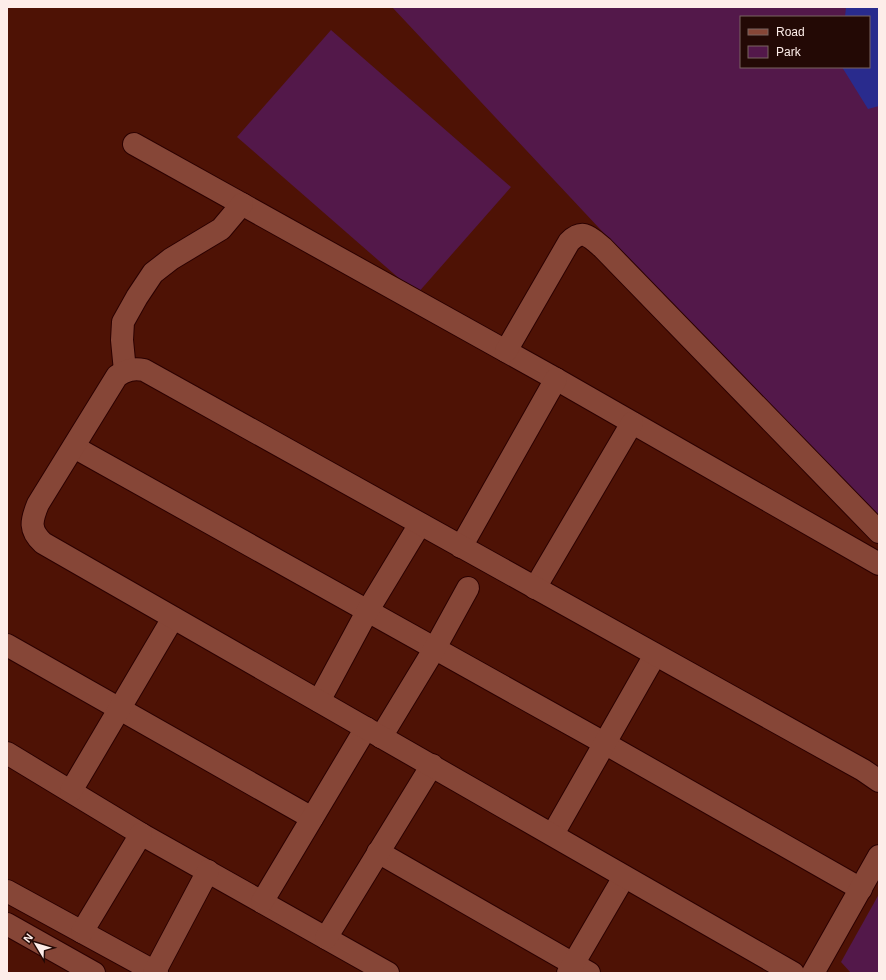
<svg xmlns="http://www.w3.org/2000/svg" width="886" height="980" font-family="Helvetica,sans-serif">
<style>
.green{fill:#53184a;fill-rule:evenodd}
.water{fill:#292b8d}
.lines{fill:none;stroke-linecap:round;stroke-linejoin:round}
.street-casing{stroke:#2b0100;stroke-width:24}
.street{stroke:#864637;stroke-width:22}
</style>
<rect width="100%" height="100%" fill="#4e1205"/>
<g class="green">
<path d="M 392,7 L 879,7 L 879,527 ZM 741,17 L 869,17 L 869,67 L 741,67 Z"/>
<path d="M 331,30 L 511,187 L 417,294 L 237,137 Z"/>
<path d="M 879,894 L 879,973 L 851,973 L 841,962 Z"/>
</g>
<path class="water" d="M 846,7 L 879,7 L 879,106 L 868,109 L 842,67 L 869,67 L 869,17 L 845,17 Z"/>
<g class="lines">
<defs>
<g id="street">
<path d="M 134,144 L 556,379 L 879,564"/>
<path d="M 506,351 L 569,242 C 583,228 590,237 603,248 L 879,532"/>
<path d="M 125,371 L 122,340 L 123,322 L 137,297 L 153,273 L 171,259 L 221,229 L 242,204"/>
<path d="M 74,447 L 606,744 L 861,889"/>
<path d="M 461,547 L 556,379"/>
<path d="M 535,588 L 632,423"/>
<path d="M 7,645 L 312,818"/>
<path d="M 319,701 L 368,610 L 420,524"/>
<path d="M 381,737 L 435,648 L 468,588"/>
<path d="M 7,753 L 141,834 L 388,973"/>
<path d="M 71,791 L 173,618"/>
<path d="M 553,834 L 655,655"/>
<path d="M 378,852 L 589,973"/>
<path d="M 7,891 L 157,973"/>
<path d="M 262,902 L 366,728"/>
<path d="M 7,924 L 94,973"/>
<path d="M 82,932 L 141,834"/>
<path d="M 326,938 L 432,765"/>
<path d="M 154,973 L 208,871"/>
<path d="M 568,973 L 624,877"/>
<path d="M 793,973 L 43,543 C 29,530 31,521 38,504 L 117,376 C 126,370 133,368 144,370 L 863,770 L 879,781"/>
<path d="M 813,973 L 879,856"/>
</g>
</defs>
<use href="#street" class="street-casing"/>
<use href="#street" class="street"/>
</g>
<rect width="886" height="980" fill="none" stroke="#fdede9" stroke-width="16"/>
<rect x="740" y="16" width="130" height="52" fill="#230905" stroke="#7a6460"/>
<rect x="748" y="29" width="20" height="6" fill="#864637" stroke="#7a6460"/>
<text x="776" y="36" font-size="12" fill="#fdede9">Road</text>
<rect x="748" y="46" width="20" height="12" fill="#53184a" stroke="#7a6460"/>
<text x="776" y="56" font-size="12" fill="#fdede9">Park</text>
<g transform="translate(36 944) rotate(308)" stroke="#230905" stroke-width="3" paint-order="stroke">
<path d="M0-3L7 15L0 10L-7 15Z" fill="#fdede9"/>
<text y="-6" font-size="11" font-weight="bold" text-anchor="middle" fill="#fdede9">N</text>
</g>
</svg>
